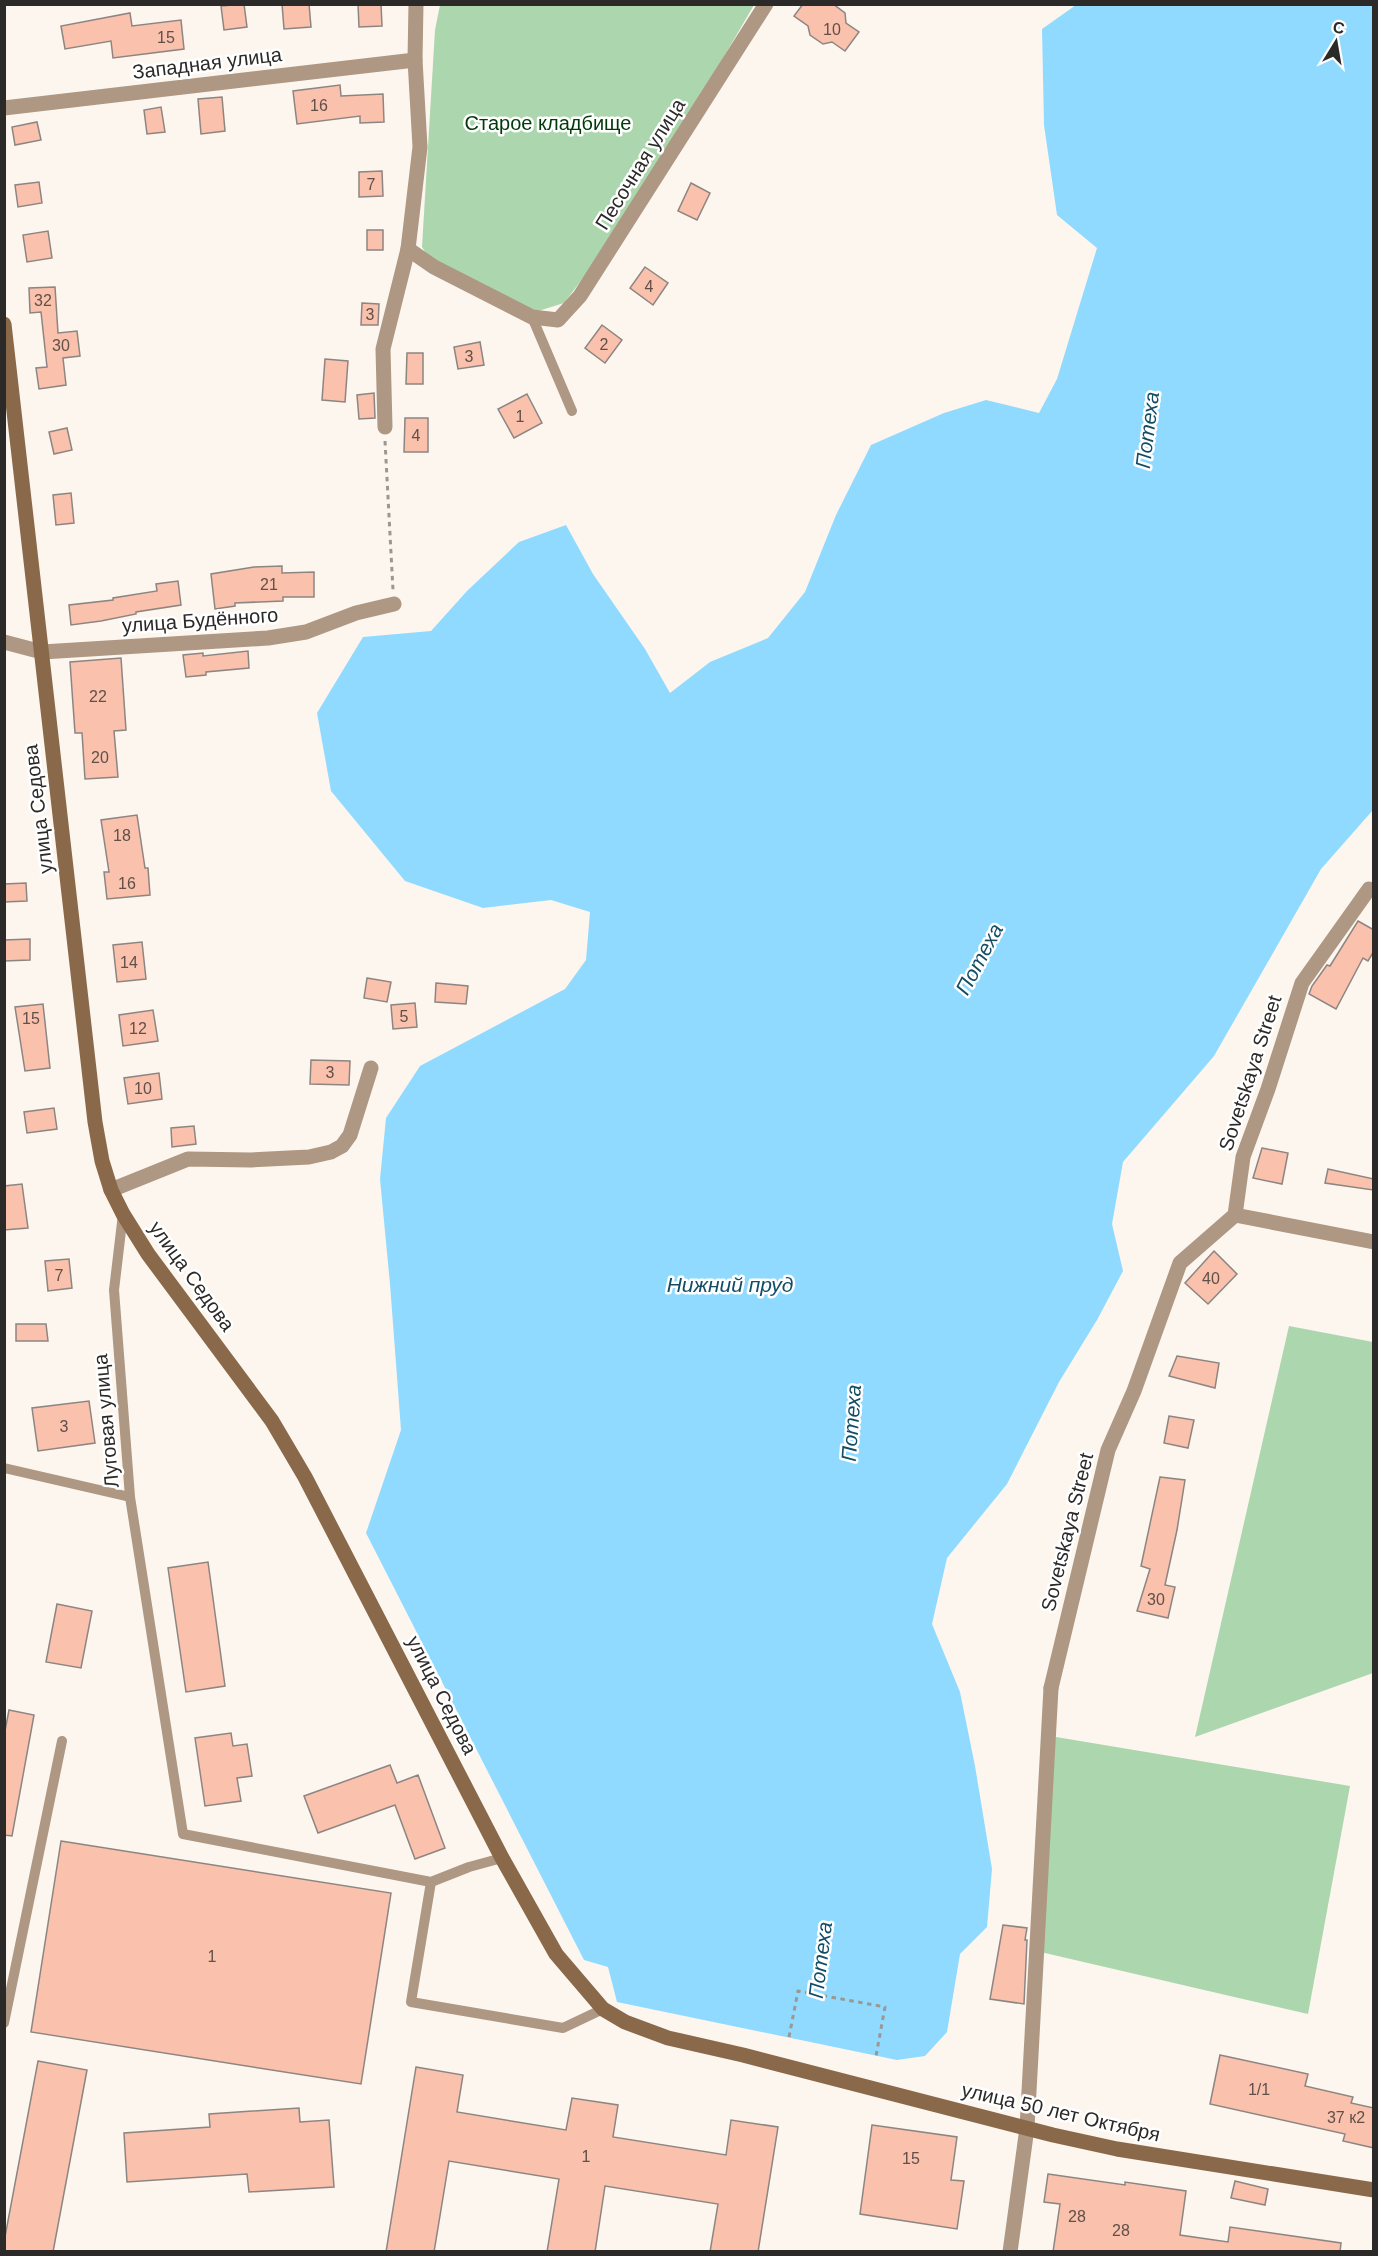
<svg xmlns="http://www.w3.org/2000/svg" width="1378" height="2256" font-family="Helvetica,sans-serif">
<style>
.green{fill:#acd6ad}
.water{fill:#90daff}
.building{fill:#fac1ad;stroke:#8d8582;stroke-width:1.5}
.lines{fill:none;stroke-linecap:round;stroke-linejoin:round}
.path{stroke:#9b9792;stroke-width:3;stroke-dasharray:4.5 4.5;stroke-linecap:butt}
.service{stroke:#ae9783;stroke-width:10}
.pedestrian{stroke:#ae9783;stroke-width:15}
.minor{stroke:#ae9783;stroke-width:15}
.secondary{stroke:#8a694b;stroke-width:15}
.labels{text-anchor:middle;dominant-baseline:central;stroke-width:5;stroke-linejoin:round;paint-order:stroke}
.number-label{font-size:16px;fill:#605049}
.street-label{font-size:20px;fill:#2c2a28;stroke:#fff}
.park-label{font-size:20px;fill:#003a0a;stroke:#fff}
.water-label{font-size:21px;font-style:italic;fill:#124d66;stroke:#fff}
</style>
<rect width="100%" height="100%" fill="#fcf6ef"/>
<g class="green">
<path d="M 440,5 L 754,5 L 633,212 L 564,303 L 535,312 L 429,258 L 422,247 L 435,30 Z"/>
<path d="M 1289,1326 L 1373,1342 L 1373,1673 L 1195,1737 Z"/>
<path d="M 1044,1735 L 1350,1786 L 1308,2014 L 1032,1950 Z"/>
</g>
<path class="water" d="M 1076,5 L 1373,5 L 1373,810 L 1321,869 L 1214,1056 L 1123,1162 L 1112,1224 L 1123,1271 L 1097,1320 L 1059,1382 L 1007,1484 L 947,1558 L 932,1624 L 960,1692 L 975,1766 L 992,1869 L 987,1927 L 960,1954 L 947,2032 L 925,2056 L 897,2060 L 617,2002 L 608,1967 L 584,1960 L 366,1533 L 401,1430 L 390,1284 L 380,1179 L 386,1118 L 420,1066 L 565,989 L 586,960 L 590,912 L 551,900 L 483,908 L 405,881 L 331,791 L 317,713 L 363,637 L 431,631 L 467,591 L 519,542 L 566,525 L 593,574 L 645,649 L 670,693 L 710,662 L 768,638 L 805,592 L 836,515 L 871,445 L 944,413 L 986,400 L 1039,413 L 1057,379 L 1097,248 L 1057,215 L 1044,125 L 1042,29 Z"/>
<g class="building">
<path d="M 244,4 L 247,27 L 224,30 L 221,6 Z"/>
<path d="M 282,4 L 309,4 L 311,27 L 284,29 Z"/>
<path d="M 358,4 L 381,4 L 382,26 L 359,27 Z"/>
<path d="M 803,4 L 833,4 L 845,13 L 846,23 L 859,32 L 845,51 L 832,42 L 823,44 L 810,35 L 808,26 L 794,16 Z"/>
<path d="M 130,13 L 132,26 L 181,20 L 184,49 L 113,58 L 111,41 L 65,49 L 61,26 Z"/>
<path d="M 340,85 L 341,96 L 383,94 L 384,122 L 360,123 L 360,116 L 297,124 L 293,91 Z"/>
<path d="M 222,97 L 225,131 L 201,134 L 198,99 Z"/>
<path d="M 161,107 L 165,132 L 147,134 L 144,110 Z"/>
<path d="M 37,122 L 41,140 L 15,145 L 12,127 Z"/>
<path d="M 382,171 L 383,196 L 359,197 L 359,172 Z"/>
<path d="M 39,182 L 42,203 L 18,207 L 15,185 Z"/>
<path d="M 691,183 L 710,193 L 697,220 L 678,211 Z"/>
<rect x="367" y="230" width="16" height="20"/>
<path d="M 48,231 L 52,258 L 27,262 L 23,235 Z"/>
<path d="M 645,267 L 668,283 L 653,305 L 630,288 Z"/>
<path d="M 55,287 L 58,333 L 77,331 L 80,356 L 63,358 L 66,385 L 39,389 L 36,368 L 47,367 L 41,312 L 30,313 L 29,288 Z"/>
<path d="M 362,303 L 379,304 L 378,325 L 361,325 Z"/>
<path d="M 602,325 L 622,340 L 605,363 L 585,348 Z"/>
<path d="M 480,342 L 484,365 L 458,369 L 454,347 Z"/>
<path d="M 407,353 L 423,353 L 423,384 L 406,384 Z"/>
<path d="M 325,359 L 348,361 L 345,402 L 322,400 Z"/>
<path d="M 374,393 L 375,418 L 359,419 L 357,395 Z"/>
<path d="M 527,394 L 542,423 L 514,438 L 498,409 Z"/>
<path d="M 405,418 L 428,418 L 428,452 L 404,452 Z"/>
<path d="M 67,428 L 72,450 L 54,454 L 49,432 Z"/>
<path d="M 71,493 L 74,523 L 56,525 L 53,495 Z"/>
<path d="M 282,566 L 282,573 L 314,572 L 314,597 L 283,597 L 283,601 L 235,603 L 235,606 L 215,609 L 211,574 L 254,567 Z"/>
<path d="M 178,581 L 181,605 L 136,612 L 136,614 L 101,621 L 71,625 L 69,605 L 113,600 L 113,598 L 157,591 L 156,584 Z"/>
<path d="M 248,651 L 249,668 L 206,672 L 206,675 L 186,677 L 183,655 L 203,653 L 203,656 Z"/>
<path d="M 121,658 L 126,730 L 114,731 L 118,777 L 85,779 L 82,733 L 75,733 L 70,662 Z"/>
<path d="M 137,815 L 145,868 L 148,868 L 150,895 L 107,899 L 104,872 L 109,872 L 101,820 Z"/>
<path d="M 26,883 L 27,901 L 4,902 L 4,884 Z"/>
<path d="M 1358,921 L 1374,930 L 1374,951 L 1368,961 L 1363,958 L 1336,1009 L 1309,994 L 1312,986 L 1327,965 L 1330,966 Z"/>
<path d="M 30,939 L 30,960 L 4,961 L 4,940 Z"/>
<path d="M 142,942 L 146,979 L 117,982 L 113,945 Z"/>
<path d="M 367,978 L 391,982 L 387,1002 L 364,998 Z"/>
<path d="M 436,983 L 468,986 L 466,1004 L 435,1002 Z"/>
<path d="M 415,1003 L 417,1027 L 393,1029 L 391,1005 Z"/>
<path d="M 43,1004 L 50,1068 L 25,1071 L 15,1007 Z"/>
<path d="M 153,1010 L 158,1041 L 123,1046 L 119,1015 Z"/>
<path d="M 311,1060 L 350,1061 L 349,1085 L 310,1084 Z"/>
<path d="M 159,1073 L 162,1099 L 128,1104 L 124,1078 Z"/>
<path d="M 54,1108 L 57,1129 L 27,1133 L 24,1112 Z"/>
<path d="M 194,1126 L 196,1144 L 172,1147 L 171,1128 Z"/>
<path d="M 1262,1148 L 1288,1153 L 1282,1184 L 1253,1178 Z"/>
<path d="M 1328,1169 L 1374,1179 L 1373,1190 L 1325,1183 Z"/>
<path d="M 22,1184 L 28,1228 L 4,1230 L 4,1186 Z"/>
<path d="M 1214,1251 L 1237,1274 L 1208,1304 L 1185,1283 Z"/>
<path d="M 69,1259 L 72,1288 L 48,1291 L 45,1261 Z"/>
<path d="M 16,1324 L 46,1324 L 48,1341 L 16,1341 Z"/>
<path d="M 1177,1356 L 1219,1363 L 1215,1388 L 1169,1376 Z"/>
<path d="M 89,1401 L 95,1443 L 38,1451 L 32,1408 Z"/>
<path d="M 1169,1416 L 1194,1420 L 1188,1448 L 1164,1443 Z"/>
<path d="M 1160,1477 L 1185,1480 L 1177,1530 L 1165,1585 L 1175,1587 L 1168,1618 L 1137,1611 L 1150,1569 L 1141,1566 Z"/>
<path d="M 208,1562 L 225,1686 L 186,1692 L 168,1568 Z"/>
<path d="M 57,1604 L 92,1611 L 81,1668 L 46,1662 Z"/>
<path d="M 9,1710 L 34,1715 L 12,1836 L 4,1835 L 4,1736 Z"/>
<path d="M 231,1733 L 233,1746 L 247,1744 L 252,1776 L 237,1778 L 241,1801 L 205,1806 L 195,1738 Z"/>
<path d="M 390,1765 L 397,1783 L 418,1775 L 445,1848 L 415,1859 L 395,1805 L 318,1833 L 304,1796 Z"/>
<path d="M 61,1841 L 391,1893 L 361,2084 L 31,2032 Z"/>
<path d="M 1003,1925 L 1027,1928 L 1025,1940 L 1027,1940 L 1024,2004 L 990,1999 Z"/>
<path d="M 1220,2055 L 1308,2074 L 1305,2086 L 1353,2097 L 1351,2103 L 1374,2108 L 1374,2148 L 1343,2141 L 1345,2134 L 1210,2104 Z"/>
<path d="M 38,2061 L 87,2070 L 53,2252 L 4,2252 L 4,2242 Z"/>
<path d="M 416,2067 L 463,2075 L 457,2112 L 566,2130 L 572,2098 L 618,2105 L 613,2137 L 726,2155 L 731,2120 L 778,2127 L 758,2252 L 710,2252 L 718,2204 L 605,2186 L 595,2252 L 547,2252 L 559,2179 L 449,2161 L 434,2252 L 386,2252 Z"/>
<path d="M 299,2108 L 300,2122 L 329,2120 L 334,2187 L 249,2192 L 247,2174 L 127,2182 L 124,2133 L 210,2127 L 209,2114 Z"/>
<path d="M 872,2125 L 957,2137 L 951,2180 L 964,2181 L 957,2229 L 860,2214 Z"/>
<path d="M 1048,2174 L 1125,2185 L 1125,2182 L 1186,2191 L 1180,2235 L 1228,2242 L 1230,2227 L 1341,2243 L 1340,2252 L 1053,2252 L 1060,2204 L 1044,2202 Z"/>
<path d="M 1235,2181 L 1268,2189 L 1265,2205 L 1231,2198 Z"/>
</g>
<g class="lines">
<g class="path">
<path d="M 385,441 L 393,590"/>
<path d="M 789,2037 L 798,1991 L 885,2007 L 876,2056"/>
</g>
<g class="service">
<path d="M 532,317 L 572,411"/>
<path d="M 4,1468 L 130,1497 L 114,1290 L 123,1214"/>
<path d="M 130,1497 L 183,1834 L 431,1882 L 469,1867 L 502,1858"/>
<path d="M 431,1882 L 411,2002 L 563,2028 L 603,2009"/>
<path d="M 4,2023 L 62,1741"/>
</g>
<path class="pedestrian" d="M 1010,2252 L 1027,2128 L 1051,1688"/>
<g class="minor">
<path d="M 4,108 L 415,60"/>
<path d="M 408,249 L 434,267 L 532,317 L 558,320 L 580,296 L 766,4"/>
<path d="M 385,427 L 383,349 L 408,249 L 420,147 L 415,60 L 416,4"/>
<path d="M 4,642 L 42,652 L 268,638 L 306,632 L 356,613 L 394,604"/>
<path d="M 111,1190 L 188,1159 L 251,1160 L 309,1157 L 331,1152 L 342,1146 L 350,1135 L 371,1068"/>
<path d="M 1235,1215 L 1374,1242"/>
<path d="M 1051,1688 L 1108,1450 L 1134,1391 L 1180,1263 L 1235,1215 L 1243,1157 L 1268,1089 L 1302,983 L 1369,889 L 1374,890"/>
</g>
<path class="secondary" d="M 4,324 L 95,1122 L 102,1161 L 111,1190 L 123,1214 L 148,1254 L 272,1421 L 305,1477 L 502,1858 L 556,1954 L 603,2009 L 625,2022 L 668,2038 L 743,2055 L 1053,2135 L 1117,2149 L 1374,2190"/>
</g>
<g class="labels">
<g class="number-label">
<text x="832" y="29">10</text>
<text x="166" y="37">15</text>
<text x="319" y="105">16</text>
<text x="371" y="184">7</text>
<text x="649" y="286">4</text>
<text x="43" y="300">32</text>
<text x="370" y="314">3</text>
<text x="604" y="344">2</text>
<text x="61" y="345">30</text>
<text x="469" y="356">3</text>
<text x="520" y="416">1</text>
<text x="416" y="435">4</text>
<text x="269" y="584">21</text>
<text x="98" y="696">22</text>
<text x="100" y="757">20</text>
<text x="122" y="835">18</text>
<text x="127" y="883">16</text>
<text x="129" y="962">14</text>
<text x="404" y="1016">5</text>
<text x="31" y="1018">15</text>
<text x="138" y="1028">12</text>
<text x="330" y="1072">3</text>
<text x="143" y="1088">10</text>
<text x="59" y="1275">7</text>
<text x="1211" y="1278">40</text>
<text x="64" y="1426">3</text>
<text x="1156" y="1599">30</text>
<text x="212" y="1956">1</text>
<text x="1259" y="2089">1/1</text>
<text x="1346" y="2117">37 к2</text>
<text x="586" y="2156">1</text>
<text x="911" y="2158">15</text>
<text x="1077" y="2216">28</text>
<text x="1121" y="2230">28</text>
</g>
<g class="street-label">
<text transform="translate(207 63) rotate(-7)">Западная улица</text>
<text transform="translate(640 164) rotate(-58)">Песочная улица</text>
<text transform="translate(200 620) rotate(-4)">улица Будённого</text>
<text transform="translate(38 809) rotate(-97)">улица Седова</text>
<text transform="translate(1250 1073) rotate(-72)">Sovetskaya Street</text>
<text transform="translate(192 1276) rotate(54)">улица Седова</text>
<text transform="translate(106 1421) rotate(-95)">Луговая улица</text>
<text transform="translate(1067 1532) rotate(-76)">Sovetskaya Street</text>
<text transform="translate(442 1695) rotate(63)">улица Седова</text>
<text transform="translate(1061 2112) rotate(13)">улица 50 лет Октября</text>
</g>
<g class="park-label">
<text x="548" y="123">Старое кладбище</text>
</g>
<g class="water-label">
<text transform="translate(1147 430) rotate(-83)">Потеха</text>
<text transform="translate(979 959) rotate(-62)">Потеха</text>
<text x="730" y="1284">Нижний пруд</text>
<text transform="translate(851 1423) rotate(-86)">Потеха</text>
<text transform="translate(820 1960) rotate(-83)">Потеха</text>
</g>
</g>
<rect width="1378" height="2256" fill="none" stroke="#2c2a28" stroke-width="12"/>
<g transform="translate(1336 42) rotate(11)" stroke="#ffffff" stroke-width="4.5" paint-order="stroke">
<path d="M0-4.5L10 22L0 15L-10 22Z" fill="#2c2a28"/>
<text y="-9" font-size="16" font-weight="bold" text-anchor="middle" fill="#2c2a28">С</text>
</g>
</svg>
